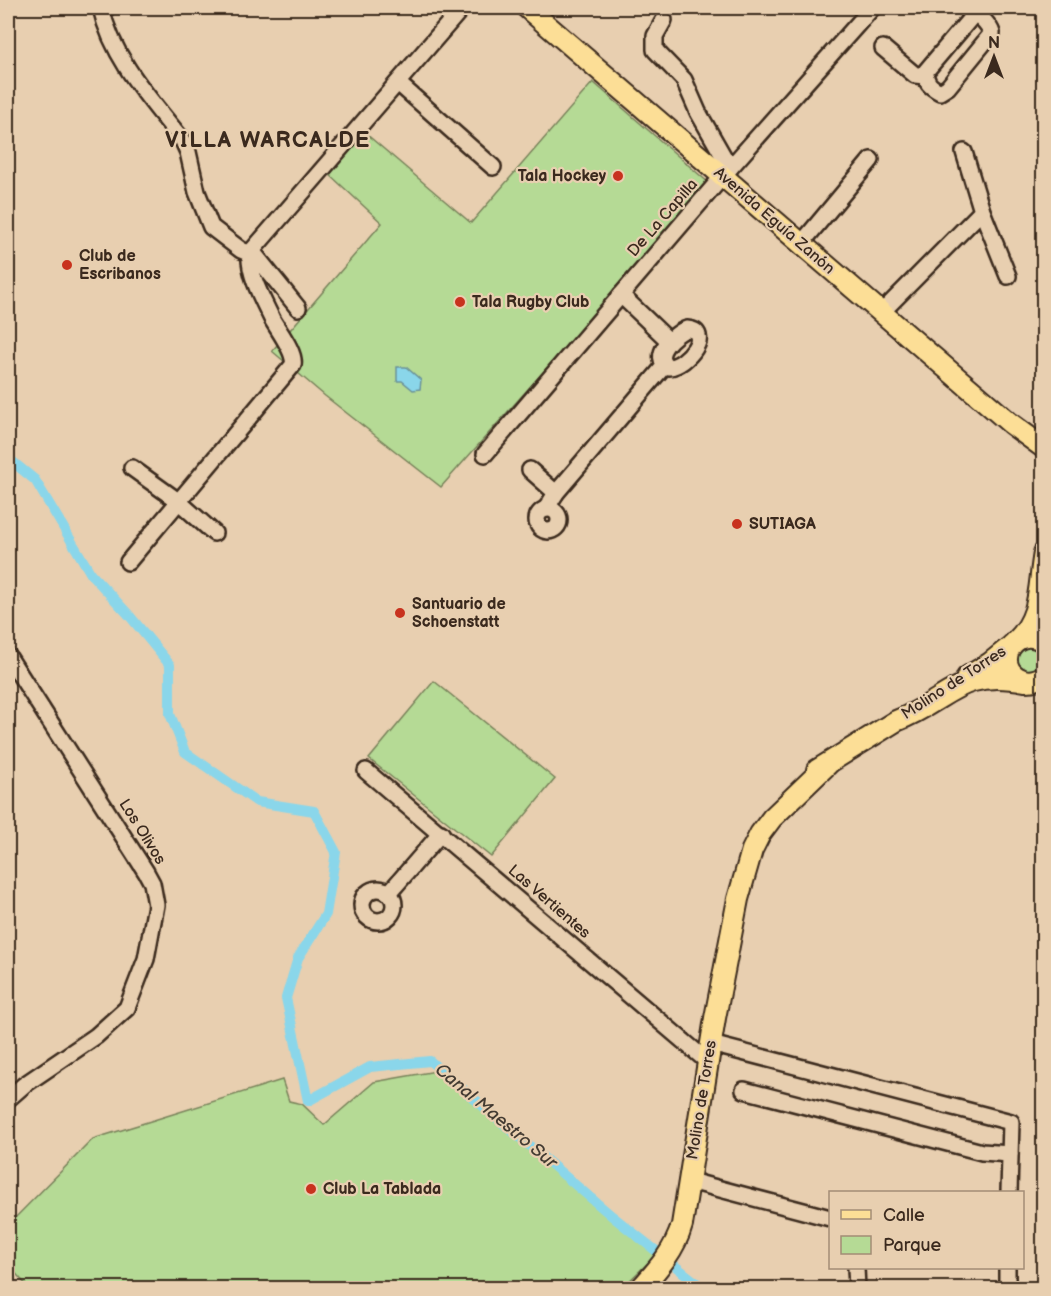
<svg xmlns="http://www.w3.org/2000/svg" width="1051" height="1296" font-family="'Balsamiq Sans',sans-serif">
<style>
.green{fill:#b5da95;stroke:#78825a;stroke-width:1.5}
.water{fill:#8ad6ea;stroke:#6a9198;stroke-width:1.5}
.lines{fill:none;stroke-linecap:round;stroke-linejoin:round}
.canal{stroke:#8ad6ea;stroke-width:10}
.minor-casing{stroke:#3b2a1e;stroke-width:20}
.major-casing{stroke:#3b2a1e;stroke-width:24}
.minor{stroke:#e8cfb0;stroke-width:15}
.major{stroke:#fcde96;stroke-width:20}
.poi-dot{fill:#c8321e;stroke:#e8cfb0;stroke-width:2}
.labels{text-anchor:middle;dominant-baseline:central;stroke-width:4.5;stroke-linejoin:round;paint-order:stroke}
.poi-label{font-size:16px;font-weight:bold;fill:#3b2a1e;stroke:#e8cfb0;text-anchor:start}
.street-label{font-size:16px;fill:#3b2a1e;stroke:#e8cfb0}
.water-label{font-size:18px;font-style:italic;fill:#433b32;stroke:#e8cfb0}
.district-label{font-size:22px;font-weight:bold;letter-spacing:1.5px;fill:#3b2a1e;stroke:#e8cfb0}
</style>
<rect width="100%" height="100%" fill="#e8cfb0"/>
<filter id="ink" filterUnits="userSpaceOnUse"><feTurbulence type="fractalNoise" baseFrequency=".0167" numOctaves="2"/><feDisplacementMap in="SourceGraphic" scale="12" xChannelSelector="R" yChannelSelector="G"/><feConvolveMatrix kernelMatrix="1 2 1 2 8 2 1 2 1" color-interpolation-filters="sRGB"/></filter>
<g filter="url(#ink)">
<g class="green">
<path d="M 593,82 L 710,184 L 441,487 L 325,396 L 272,351 L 382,223 L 329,174 L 365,133 L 471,223 Z"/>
<circle cx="1029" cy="659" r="14"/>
<path d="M 434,681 L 555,779 L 491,857 L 369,759 Z"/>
<path d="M 436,1071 L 539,1154 L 656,1255 L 622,1288 L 29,1288 L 8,1265 L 8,1225 L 93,1139 L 282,1080 L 289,1101 L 302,1104 L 324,1125 L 374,1082 Z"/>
</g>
<path class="water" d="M 397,367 L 406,367 L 421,380 L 420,389 L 413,390 L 402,381 L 397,381 Z"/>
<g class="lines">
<path class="canal" d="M 8,458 L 35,480 L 91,574 L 129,615 L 170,665 L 170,714 L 185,752 L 257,802 L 314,811 L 336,852 L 326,914 L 298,958 L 286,998 L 308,1101 L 370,1067 L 430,1061 L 612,1216 L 703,1288"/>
<defs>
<g id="minor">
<path d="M 101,8 C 113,60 151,100 183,141 L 188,152 L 197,192 L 211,227 L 241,250 L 256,256 L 298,308"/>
<path d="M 970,8 C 978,15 988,22 992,33 L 948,87 L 940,92 C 931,87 924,82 926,71 L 975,13"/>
<path d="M 664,20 L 655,36 L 655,50 L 684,80 L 698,112 L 730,168"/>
<path d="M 883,48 L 915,75 L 925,76"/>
<path d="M 398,83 L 493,167"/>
<path d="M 964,152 L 982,211 L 1008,276"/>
<path d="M 801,244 L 871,160"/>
<path d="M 621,295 L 669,341"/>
<path d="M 881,313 L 982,211"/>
<path d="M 687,329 C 714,331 687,366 669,367 C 649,357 674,333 687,329 Z"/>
<path d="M 485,454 L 722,177 L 872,8"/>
<path d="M 132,468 L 178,501 L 214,533"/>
<path d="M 530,470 L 556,493"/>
<path d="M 546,509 L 556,493 L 665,365"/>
<circle cx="548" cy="520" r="11"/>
<path d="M 128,562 L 293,365 C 296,353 278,330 272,319 C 263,300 248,274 250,253 L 462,8"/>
<path d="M 8,656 L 146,872 L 152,883 L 156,905 L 146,959 L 127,1008 L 96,1036 L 24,1085 L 8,1099"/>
<path d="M 366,771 L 708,1062"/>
<circle cx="378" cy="905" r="16"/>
<path d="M 389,893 L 441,833"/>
<path d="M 711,1044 L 1011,1122 L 1009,1192"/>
<path d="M 744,1090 L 982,1152 L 1010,1154"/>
<path d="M 690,1181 L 830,1218"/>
<path d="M 856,1268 L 857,1288"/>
<path d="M 1007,1288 L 1007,1268"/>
</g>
<g id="major">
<path d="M 527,8 L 1010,423 L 1044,448"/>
<path d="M 1016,641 C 1042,617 1038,585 1044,553"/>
<path d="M 1044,642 C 1014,622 991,666 1021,679 C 1029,683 1037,680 1044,676"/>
<path d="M 967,677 L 990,663 L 1011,646"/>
<path d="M 817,770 L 896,721 C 950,700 958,668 1025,681"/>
<path d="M 641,1288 C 658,1269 675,1250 682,1225 L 715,1018 L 738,899 L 752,850 L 760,834 L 772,818 L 828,764"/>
</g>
</defs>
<use href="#minor" class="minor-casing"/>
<use href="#major" class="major-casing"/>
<use href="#minor" class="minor"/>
<use href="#major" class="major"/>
</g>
</g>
<g class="poi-dot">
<circle cx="618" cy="176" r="6"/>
<circle cx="67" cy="265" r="6"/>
<circle cx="460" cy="302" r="6"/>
<circle cx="737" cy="524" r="6"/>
<circle cx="400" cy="613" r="6"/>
<circle cx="311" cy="1189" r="6"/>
</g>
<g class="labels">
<g class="poi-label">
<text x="606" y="176" text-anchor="end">Tala Hockey</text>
<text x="79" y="256">Club de<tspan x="79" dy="18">Escribanos</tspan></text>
<text x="472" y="302">Tala Rugby Club</text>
<text x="749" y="524">SUTIAGA</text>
<text x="412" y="604">Santuario de<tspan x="412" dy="18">Schoenstatt</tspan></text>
<text x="323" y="1189">Club La Tablada</text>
</g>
<g class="street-label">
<text transform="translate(663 218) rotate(-49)">De La Capilla</text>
<text transform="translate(774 221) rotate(41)">Avenida Eguía Zanón</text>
<text transform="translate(954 683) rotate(-33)">Molino de Torres</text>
<text transform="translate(142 832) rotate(58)">Los Olivos</text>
<text transform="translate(549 902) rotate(41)">Las Vertientes</text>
<text transform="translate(702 1100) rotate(-81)">Molino de Torres</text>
</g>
<g class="water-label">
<text transform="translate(496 1116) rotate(40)">Canal Maestro Sur</text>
</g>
<g class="district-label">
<text x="268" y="140">VILLA WARCALDE</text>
</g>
</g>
<rect width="1051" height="1296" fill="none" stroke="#e8cfb0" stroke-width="30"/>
<rect x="15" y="15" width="1021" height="1266" fill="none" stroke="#3b2a1e" stroke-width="2" filter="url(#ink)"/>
<rect x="829" y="1191" width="195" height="78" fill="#e8cfb0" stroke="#a38d76" stroke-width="1.5"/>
<rect x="841" y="1210" width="30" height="9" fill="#fcde96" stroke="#a38d76" stroke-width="1.5"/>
<text x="883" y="1221" font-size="18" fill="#3b2a1e">Calle</text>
<rect x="841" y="1236" width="30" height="18" fill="#b5da95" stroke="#a38d76" stroke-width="1.5"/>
<text x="883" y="1251" font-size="18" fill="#3b2a1e">Parque</text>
<g transform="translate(994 57)" stroke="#e8cfb0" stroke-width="4.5" paint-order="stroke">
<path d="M0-4.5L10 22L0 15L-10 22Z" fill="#3b2a1e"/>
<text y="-9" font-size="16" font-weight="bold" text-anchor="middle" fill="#3b2a1e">N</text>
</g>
</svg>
